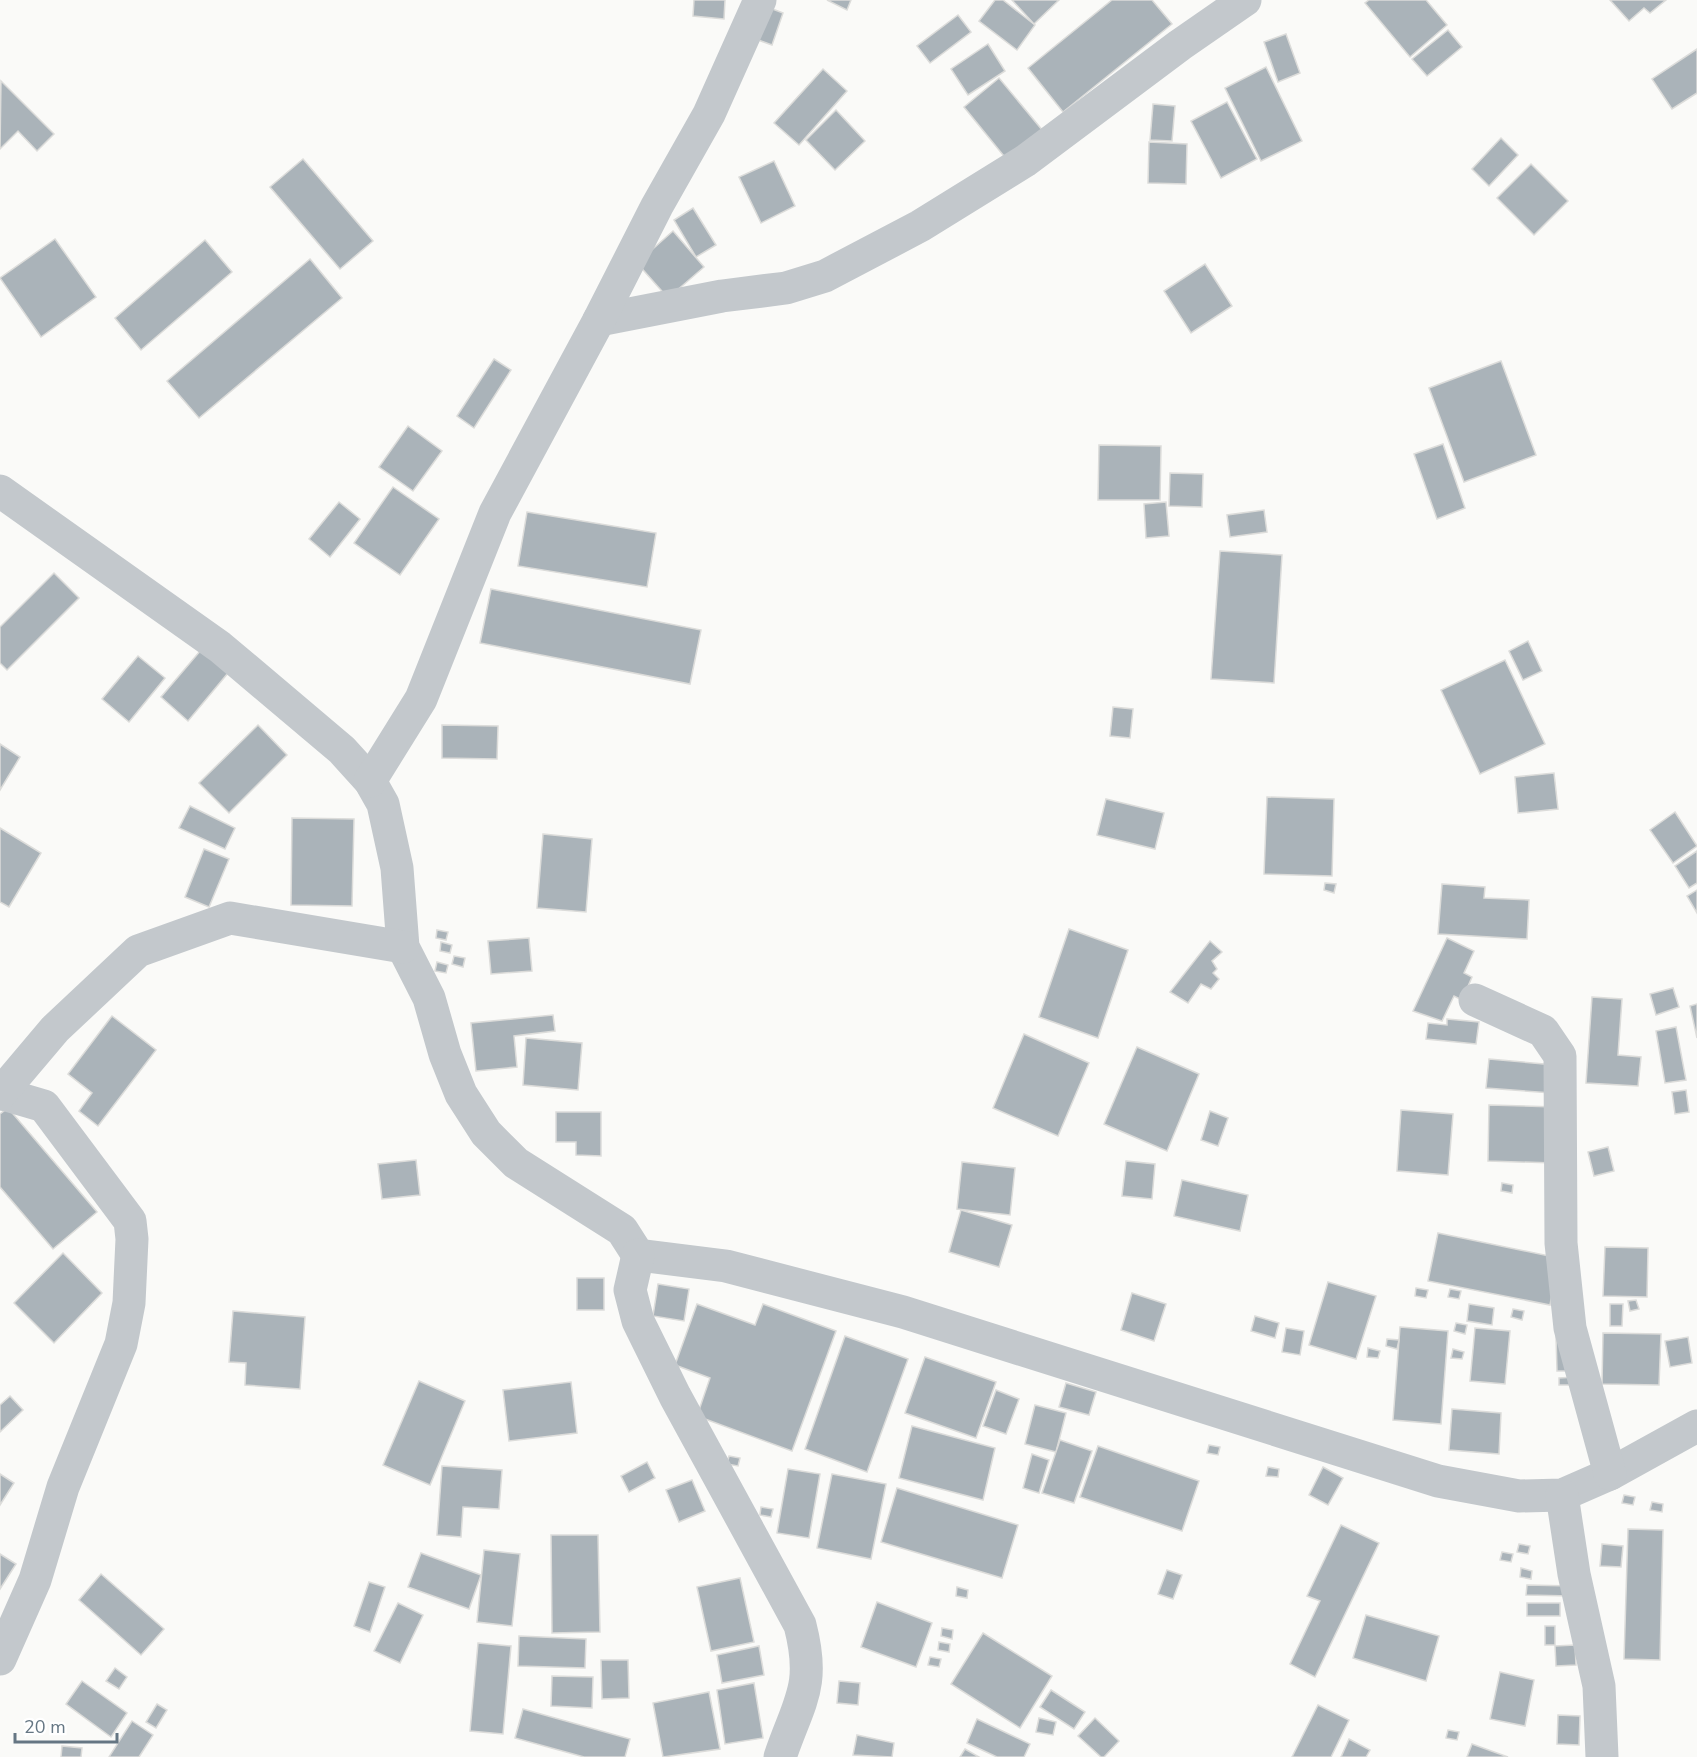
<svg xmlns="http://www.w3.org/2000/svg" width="1697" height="1757" font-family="'Nunito Sans',sans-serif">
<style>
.building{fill:#aab3b9;stroke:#dcdcda;stroke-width:1.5}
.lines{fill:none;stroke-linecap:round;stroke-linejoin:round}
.minor{stroke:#c3c8cc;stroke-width:33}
</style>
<rect width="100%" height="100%" fill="#fafaf8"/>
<g class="building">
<path d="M 694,0 L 725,0 L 724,19 L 693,16 Z"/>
<path d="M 827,0 L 851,0 L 847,10 Z"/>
<path d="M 995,0 L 1003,0 L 1035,25 L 1017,50 L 979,21 Z"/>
<path d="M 1012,0 L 1059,0 L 1034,24 Z"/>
<path d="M 1112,0 L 1152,0 L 1172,24 L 1063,112 L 1028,68 Z"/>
<path d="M 1369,0 L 1426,0 L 1447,25 L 1410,57 L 1365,3 Z"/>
<path d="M 1610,0 L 1666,0 L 1650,13 L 1644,8 L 1629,21 Z"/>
<path d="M 762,5 L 783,13 L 772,45 L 750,37 Z"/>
<path d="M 958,15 L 971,32 L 930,63 L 917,46 Z"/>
<path d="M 1448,30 L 1462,47 L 1427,76 L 1412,59 Z"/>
<path d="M 1286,34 L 1300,73 L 1278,82 L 1264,42 Z"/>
<path d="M 988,44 L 1005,71 L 968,95 L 951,69 Z"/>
<path d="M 1697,49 L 1697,93 L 1672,109 L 1652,79 Z"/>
<path d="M 1266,67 L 1302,141 L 1261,161 L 1225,88 Z"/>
<path d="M 823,69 L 847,91 L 799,145 L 774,123 Z"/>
<path d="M 999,78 L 1048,137 L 1012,166 L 964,107 Z"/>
<path d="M 1,81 L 54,134 L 37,151 L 18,131 L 0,149 Z"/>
<path d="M 1227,102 L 1257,159 L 1221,178 L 1191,121 Z"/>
<path d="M 1153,104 L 1175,106 L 1172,141 L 1150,140 Z"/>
<path d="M 836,110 L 865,141 L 835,170 L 806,140 Z"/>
<path d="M 1501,138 L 1518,155 L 1489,186 L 1472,169 Z"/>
<path d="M 1149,142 L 1187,144 L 1186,184 L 1148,183 Z"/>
<path d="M 303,159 L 373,241 L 340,269 L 270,187 Z"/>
<path d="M 774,161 L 795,206 L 761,223 L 739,177 Z"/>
<path d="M 1531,164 L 1568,201 L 1534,235 L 1497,198 Z"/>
<path d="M 693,208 L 716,245 L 696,257 L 674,220 Z"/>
<path d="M 673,231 L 704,267 L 668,298 L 637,263 Z"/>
<path d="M 55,239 L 96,297 L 41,337 L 0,278 Z"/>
<path d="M 205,240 L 232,272 L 141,350 L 115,318 Z"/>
<path d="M 310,259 L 342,298 L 199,418 L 167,381 Z"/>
<path d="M 1205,264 L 1232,306 L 1191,333 L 1164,291 Z"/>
<path d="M 494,359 L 511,370 L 474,428 L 457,416 Z"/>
<path d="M 1501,361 L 1536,455 L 1464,482 L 1429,388 Z"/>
<path d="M 408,426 L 442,451 L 413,491 L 379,467 Z"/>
<path d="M 1443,444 L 1465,508 L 1437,519 L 1414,454 Z"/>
<path d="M 1099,445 L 1161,446 L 1160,500 L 1098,500 Z"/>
<path d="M 1170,473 L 1203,474 L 1202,507 L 1169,506 Z"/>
<path d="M 393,487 L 439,519 L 400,575 L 354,543 Z"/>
<path d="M 339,502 L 360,519 L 330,557 L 309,539 Z"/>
<path d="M 1166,502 L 1169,536 L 1146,538 L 1144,504 Z"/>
<path d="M 1264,510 L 1267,532 L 1230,537 L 1227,515 Z"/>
<path d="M 527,512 L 656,533 L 647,587 L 518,566 Z"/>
<path d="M 1220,551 L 1282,555 L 1274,683 L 1211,679 Z"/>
<path d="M 54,573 L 79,598 L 7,670 L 0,663 L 0,627 Z"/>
<path d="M 491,589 L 701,630 L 690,684 L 480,643 Z"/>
<path d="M 1528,641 L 1542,671 L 1523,680 L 1509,651 Z"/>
<path d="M 201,650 L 228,673 L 188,721 L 161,697 Z"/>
<path d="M 138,656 L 165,678 L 129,722 L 102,699 Z"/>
<path d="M 1505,660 L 1545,744 L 1480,774 L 1441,690 Z"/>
<path d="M 1113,707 L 1133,709 L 1130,738 L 1110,736 Z"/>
<path d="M 258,725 L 287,755 L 229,813 L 199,783 Z"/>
<path d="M 442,725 L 498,726 L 497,759 L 442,758 Z"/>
<path d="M 0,744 L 20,757 L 0,790 Z"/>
<path d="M 1554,773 L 1558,809 L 1518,813 L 1515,777 Z"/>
<path d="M 1267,797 L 1334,799 L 1332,876 L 1264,874 Z"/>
<path d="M 1106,799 L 1164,813 L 1155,849 L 1097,835 Z"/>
<path d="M 190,806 L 235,828 L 225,849 L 179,828 Z"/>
<path d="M 1675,812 L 1697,846 L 1673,863 L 1650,830 Z"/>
<path d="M 292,818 L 354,819 L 352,906 L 291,905 Z"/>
<path d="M 0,828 L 41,853 L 9,907 L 0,902 Z"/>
<path d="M 543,834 L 592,839 L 586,912 L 537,908 Z"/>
<path d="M 204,849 L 229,859 L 209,907 L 185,897 Z"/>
<path d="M 1697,851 L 1697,883 L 1689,888 L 1675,866 Z"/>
<path d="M 1325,883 L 1336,884 L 1334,893 L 1324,890 Z"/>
<path d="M 1442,884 L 1485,887 L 1484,898 L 1529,900 L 1527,939 L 1438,934 Z"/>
<path d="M 1697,890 L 1697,913 L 1687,896 Z"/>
<path d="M 1069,929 L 1128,950 L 1098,1038 L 1039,1017 Z"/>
<path d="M 437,930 L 448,932 L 446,940 L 436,938 Z"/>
<path d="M 529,938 L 532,971 L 491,974 L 488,941 Z"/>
<path d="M 1447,938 L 1474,951 L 1464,973 L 1472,977 L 1462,1000 L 1454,996 L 1442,1021 L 1413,1011 Z"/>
<path d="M 1210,941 L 1222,952 L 1212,961 L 1217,969 L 1213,973 L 1219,979 L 1211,989 L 1201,984 L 1188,1003 L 1170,992 Z"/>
<path d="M 441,942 L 452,945 L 450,953 L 440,951 Z"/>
<path d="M 454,956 L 465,958 L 463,967 L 452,964 Z"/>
<path d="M 437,962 L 448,965 L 446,973 L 435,971 Z"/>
<path d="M 1673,988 L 1679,1007 L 1656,1015 L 1650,994 Z"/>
<path d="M 1592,997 L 1622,999 L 1618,1055 L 1641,1057 L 1638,1086 L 1586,1083 Z"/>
<path d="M 1697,1004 L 1697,1038 L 1690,1006 Z"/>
<path d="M 553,1015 L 555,1031 L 514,1036 L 517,1067 L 476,1071 L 471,1023 Z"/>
<path d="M 112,1016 L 156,1050 L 98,1126 L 79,1111 L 92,1093 L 68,1074 Z"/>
<path d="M 1447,1019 L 1479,1022 L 1476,1044 L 1426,1039 L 1428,1023 L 1447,1025 Z"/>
<path d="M 1676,1027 L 1686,1080 L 1665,1083 L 1656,1031 Z"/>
<path d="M 1024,1034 L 1089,1063 L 1058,1136 L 993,1108 Z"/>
<path d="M 526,1038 L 582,1043 L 578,1090 L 523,1085 Z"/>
<path d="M 1137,1047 L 1199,1074 L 1167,1151 L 1104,1124 Z"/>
<path d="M 1489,1059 L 1555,1065 L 1552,1093 L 1486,1088 Z"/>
<path d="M 1686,1090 L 1689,1112 L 1675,1114 L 1672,1092 Z"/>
<path d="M 1489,1105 L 1555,1107 L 1554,1163 L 1488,1161 Z"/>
<path d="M 8,1108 L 97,1212 L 53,1249 L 0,1187 L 0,1114 Z"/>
<path d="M 1401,1110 L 1453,1114 L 1448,1175 L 1397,1171 Z"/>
<path d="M 1210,1111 L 1228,1118 L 1218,1146 L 1201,1140 Z"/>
<path d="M 556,1112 L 601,1112 L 601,1156 L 576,1155 L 576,1142 L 556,1142 Z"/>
<path d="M 1608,1147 L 1614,1171 L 1594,1176 L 1588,1152 Z"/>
<path d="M 416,1160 L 420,1195 L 382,1199 L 378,1164 Z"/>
<path d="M 1126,1161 L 1155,1164 L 1152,1199 L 1122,1196 Z"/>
<path d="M 962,1162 L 1015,1168 L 1010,1215 L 957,1209 Z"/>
<path d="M 1182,1180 L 1248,1195 L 1240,1231 L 1174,1216 Z"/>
<path d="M 1502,1183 L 1513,1185 L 1512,1193 L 1501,1191 Z"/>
<path d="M 961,1210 L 1012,1225 L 999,1267 L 949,1252 Z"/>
<path d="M 1438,1233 L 1559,1258 L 1550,1305 L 1428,1281 Z"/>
<path d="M 1605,1247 L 1648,1248 L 1647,1297 L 1603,1296 Z"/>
<path d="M 63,1253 L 102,1293 L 54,1343 L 14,1303 Z"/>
<rect x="577" y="1278" width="27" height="32"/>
<path d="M 1328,1282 L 1376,1296 L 1356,1359 L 1309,1345 Z"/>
<path d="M 658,1284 L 689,1289 L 684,1321 L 653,1316 Z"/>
<path d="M 1416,1288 L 1428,1290 L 1426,1298 L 1415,1296 Z"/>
<path d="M 1450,1289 L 1461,1291 L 1459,1299 L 1448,1297 Z"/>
<path d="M 1132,1293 L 1166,1304 L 1154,1341 L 1121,1330 Z"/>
<path d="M 1636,1300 L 1639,1309 L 1630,1311 L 1628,1301 Z"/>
<path d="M 697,1304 L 755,1325 L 763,1304 L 836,1331 L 792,1451 L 697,1416 L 710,1378 L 675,1365 Z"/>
<path d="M 1469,1304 L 1494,1308 L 1492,1325 L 1467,1321 Z"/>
<path d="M 1610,1304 L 1623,1304 L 1622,1326 L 1610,1326 Z"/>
<path d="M 1513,1309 L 1524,1311 L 1522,1320 L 1511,1317 Z"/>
<path d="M 233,1311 L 305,1317 L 300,1389 L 245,1385 L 246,1363 L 229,1362 Z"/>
<path d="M 1255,1316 L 1279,1323 L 1275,1338 L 1251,1331 Z"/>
<path d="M 1456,1323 L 1467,1325 L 1465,1334 L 1454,1331 Z"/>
<path d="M 1400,1327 L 1448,1331 L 1441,1424 L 1393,1420 Z"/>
<path d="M 1286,1328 L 1304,1331 L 1300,1355 L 1282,1352 Z"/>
<path d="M 1475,1328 L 1510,1331 L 1505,1384 L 1470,1381 Z"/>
<path d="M 1603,1333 L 1661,1334 L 1659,1385 L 1602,1384 Z"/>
<path d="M 845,1336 L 908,1359 L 867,1472 L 805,1449 Z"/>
<path d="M 1556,1336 L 1569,1371 L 1557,1371 Z"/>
<path d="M 1688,1337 L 1692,1363 L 1670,1367 L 1665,1341 Z"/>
<path d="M 1387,1339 L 1399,1340 L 1397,1349 L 1386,1346 Z"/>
<path d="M 1368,1348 L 1380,1351 L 1378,1358 L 1367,1357 Z"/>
<path d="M 1453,1349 L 1464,1352 L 1462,1359 L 1451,1358 Z"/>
<path d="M 925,1357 L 996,1382 L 976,1438 L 905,1413 Z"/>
<path d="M 1576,1377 L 1576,1385 L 1559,1385 L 1559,1378 Z"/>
<path d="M 419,1381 L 465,1401 L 430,1485 L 383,1465 Z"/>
<path d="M 571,1382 L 577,1433 L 509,1441 L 503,1390 Z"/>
<path d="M 1066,1383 L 1096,1392 L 1089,1415 L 1059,1407 Z"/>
<path d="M 996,1390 L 1019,1399 L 1006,1434 L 983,1426 Z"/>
<path d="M 10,1396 L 23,1410 L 0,1432 L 0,1405 Z"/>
<path d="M 1035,1405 L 1066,1413 L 1056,1452 L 1025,1444 Z"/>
<path d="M 1452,1409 L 1501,1413 L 1499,1454 L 1449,1450 Z"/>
<path d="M 912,1426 L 995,1448 L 983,1500 L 899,1478 Z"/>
<path d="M 1060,1440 L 1092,1451 L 1074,1503 L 1042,1493 Z"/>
<path d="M 1209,1445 L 1220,1447 L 1218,1455 L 1207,1453 Z"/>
<path d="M 1098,1446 L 1199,1481 L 1182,1531 L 1080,1497 Z"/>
<path d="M 1032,1454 L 1049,1460 L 1039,1493 L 1023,1488 Z"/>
<path d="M 729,1456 L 740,1458 L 738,1466 L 727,1464 Z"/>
<path d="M 647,1462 L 655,1478 L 629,1492 L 621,1476 Z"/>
<path d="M 442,1466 L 502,1470 L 499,1509 L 463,1507 L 461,1537 L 437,1535 Z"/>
<path d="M 1268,1467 L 1279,1469 L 1278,1477 L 1266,1476 Z"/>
<path d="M 1323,1467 L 1343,1478 L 1328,1505 L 1309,1495 Z"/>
<path d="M 788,1469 L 820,1474 L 809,1538 L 777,1533 Z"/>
<path d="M 0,1474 L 14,1483 L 0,1505 Z"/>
<path d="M 832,1474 L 886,1484 L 871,1559 L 817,1548 Z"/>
<path d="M 692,1480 L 705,1511 L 679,1522 L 666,1490 Z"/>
<path d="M 897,1488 L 1018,1525 L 1002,1578 L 881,1542 Z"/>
<path d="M 1624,1495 L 1635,1497 L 1633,1505 L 1622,1503 Z"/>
<path d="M 1652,1502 L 1663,1504 L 1662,1512 L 1650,1510 Z"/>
<path d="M 761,1507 L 773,1509 L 771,1517 L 760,1515 Z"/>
<path d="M 1341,1525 L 1379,1543 L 1315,1677 L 1290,1664 L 1320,1601 L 1307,1596 Z"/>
<path d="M 1628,1529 L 1663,1530 L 1660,1660 L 1624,1659 Z"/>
<path d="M 551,1535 L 598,1535 L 600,1632 L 552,1633 Z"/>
<path d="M 1519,1544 L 1530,1546 L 1528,1554 L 1517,1552 Z"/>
<path d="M 1602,1544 L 1623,1546 L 1621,1567 L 1600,1566 Z"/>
<path d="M 484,1550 L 520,1554 L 512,1626 L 477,1622 Z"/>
<path d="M 1502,1552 L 1513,1554 L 1511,1562 L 1500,1560 Z"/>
<path d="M 421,1553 L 481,1575 L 469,1609 L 408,1587 Z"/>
<path d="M 0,1554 L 16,1564 L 0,1589 Z"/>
<path d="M 1521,1568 L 1532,1571 L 1531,1579 L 1520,1577 Z"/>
<path d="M 1167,1570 L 1182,1575 L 1173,1599 L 1158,1594 Z"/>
<path d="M 101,1574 L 164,1629 L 141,1655 L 79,1600 Z"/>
<path d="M 740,1578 L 754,1642 L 711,1651 L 697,1587 Z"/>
<path d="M 369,1582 L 385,1587 L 370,1632 L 354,1626 Z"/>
<path d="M 1527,1585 L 1572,1586 L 1571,1596 L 1526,1595 Z"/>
<path d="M 957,1587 L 968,1590 L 967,1598 L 956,1596 Z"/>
<path d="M 877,1602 L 932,1623 L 916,1667 L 861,1647 Z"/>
<path d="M 398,1603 L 423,1615 L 400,1663 L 374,1651 Z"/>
<rect x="1527" y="1603" width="33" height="13"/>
<path d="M 1366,1615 L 1439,1636 L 1426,1681 L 1353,1658 Z"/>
<rect x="1545" y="1626" width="10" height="19"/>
<path d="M 942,1628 L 953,1630 L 952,1639 L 941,1636 Z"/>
<path d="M 983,1633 L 1052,1676 L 1020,1728 L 951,1684 Z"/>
<path d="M 519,1636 L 586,1639 L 585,1668 L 518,1666 Z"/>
<path d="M 939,1642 L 950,1644 L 949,1652 L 938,1650 Z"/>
<path d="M 478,1643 L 511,1646 L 503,1734 L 470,1731 Z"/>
<path d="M 1575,1645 L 1576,1665 L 1556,1666 L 1555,1646 Z"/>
<path d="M 759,1646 L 764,1675 L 722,1683 L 717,1655 Z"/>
<path d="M 930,1657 L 941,1659 L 939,1667 L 928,1665 Z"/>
<path d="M 601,1660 L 628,1660 L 629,1698 L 602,1699 Z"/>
<path d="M 115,1668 L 127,1677 L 119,1689 L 106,1681 Z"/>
<path d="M 1500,1672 L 1534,1680 L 1525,1726 L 1490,1719 Z"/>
<path d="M 552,1676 L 593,1677 L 592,1708 L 551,1706 Z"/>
<path d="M 82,1681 L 127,1713 L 111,1737 L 66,1704 Z"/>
<path d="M 839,1681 L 860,1683 L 858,1705 L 837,1703 Z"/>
<path d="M 754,1683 L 763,1738 L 725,1744 L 717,1690 Z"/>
<path d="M 1051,1690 L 1085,1712 L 1074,1729 L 1040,1707 Z"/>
<path d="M 709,1692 L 720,1749 L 663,1757 L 653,1703 Z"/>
<path d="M 157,1704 L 167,1710 L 156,1728 L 146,1722 Z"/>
<path d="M 1318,1705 L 1349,1720 L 1331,1757 L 1292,1757 Z"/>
<path d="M 523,1709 L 630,1739 L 625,1757 L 584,1757 L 515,1738 Z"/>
<path d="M 1558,1715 L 1580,1716 L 1579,1745 L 1557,1744 Z"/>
<path d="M 1039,1718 L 1056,1722 L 1053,1735 L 1036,1732 Z"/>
<path d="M 1095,1718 L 1119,1741 L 1104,1757 L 1101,1757 L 1078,1736 Z"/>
<path d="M 977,1719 L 1030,1744 L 1024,1757 L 997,1757 L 967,1743 Z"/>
<path d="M 132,1721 L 153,1735 L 139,1757 L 109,1757 Z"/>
<path d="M 1448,1730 L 1459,1732 L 1457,1740 L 1446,1738 Z"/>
<path d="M 857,1735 L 894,1743 L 892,1757 L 853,1755 Z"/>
<path d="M 1349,1739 L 1370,1750 L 1366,1757 L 1341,1757 Z"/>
<path d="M 1472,1744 L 1508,1757 L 1467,1757 Z"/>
<path d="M 62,1746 L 82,1748 L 81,1757 L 61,1757 Z"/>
<path d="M 965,1749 L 979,1757 L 960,1757 Z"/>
</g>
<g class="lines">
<g class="minor">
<path d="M 599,320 L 722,296 L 786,288 L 825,276 L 920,226 L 1025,161 L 1180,45 L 1245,0"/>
<path d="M 0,491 L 220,647 L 342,750 L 370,781 L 383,804 L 397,868 L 403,947 L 429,998 L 445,1054 L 461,1094 L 486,1133 L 516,1163 L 622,1230 L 638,1255 L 726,1266 L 903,1312 L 1438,1481 L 1519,1496 L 1562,1495 L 1610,1474 L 1697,1426"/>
<path d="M 370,781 L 421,699 L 495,513 L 599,320 L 657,206 L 709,114 L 760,0"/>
<path d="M 1475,1000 L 1543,1031 L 1560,1056 L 1561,1243 L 1570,1328 L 1610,1474"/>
<path d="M 0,1093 L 44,1106 L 130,1221 L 132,1239 L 129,1303 L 121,1344 L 63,1487 L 35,1580 L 0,1659"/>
<path d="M 0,1094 L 55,1029 L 138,951 L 230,918 L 403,947"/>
<path d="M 638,1255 L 630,1290 L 638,1321 L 675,1396 L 800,1625 C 816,1687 799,1701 780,1757"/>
<path d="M 1562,1495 L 1574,1574 L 1599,1686 L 1602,1757"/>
</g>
</g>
<path d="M15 1733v9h102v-9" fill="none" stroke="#657683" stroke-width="3"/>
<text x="24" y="1733" font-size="18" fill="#657683" stroke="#ffffff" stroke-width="4.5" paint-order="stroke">20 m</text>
</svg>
